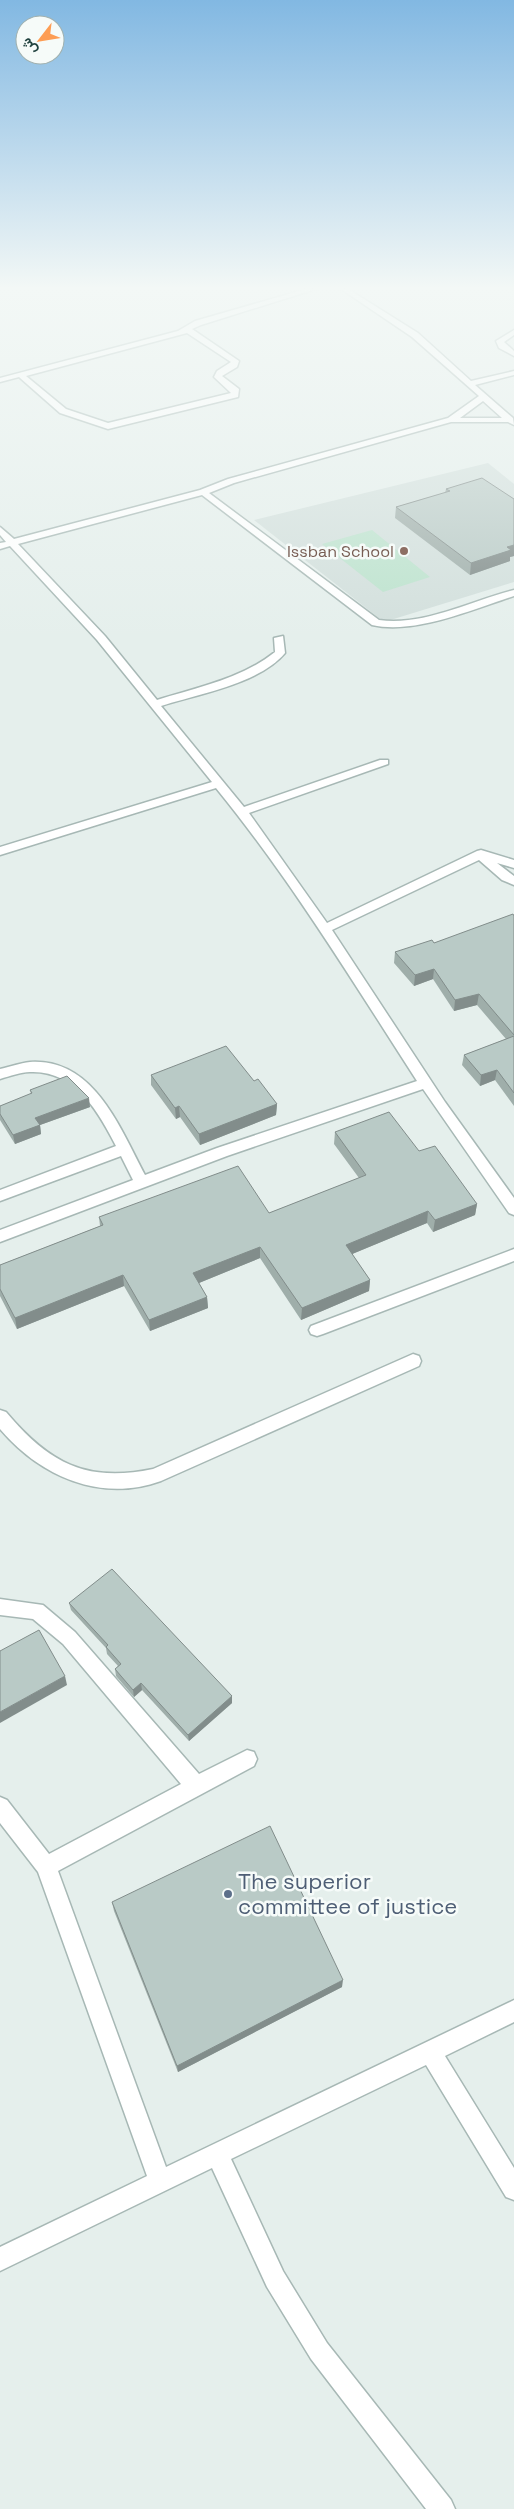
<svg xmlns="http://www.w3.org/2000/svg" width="514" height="2509" font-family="'Space Grotesk',Vazirmatn,sans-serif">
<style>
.built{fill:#d2dfdc}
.green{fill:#bce2cd}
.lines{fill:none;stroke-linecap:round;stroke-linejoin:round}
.minor-casing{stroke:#a7b8b5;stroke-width:3}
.minor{fill:#fff;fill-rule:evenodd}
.wall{fill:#9faeaa}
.shaded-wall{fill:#828d8b}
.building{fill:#b9cac6;stroke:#828d8b}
.education-dot{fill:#8d6e63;stroke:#f6fbf9;stroke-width:2}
.service-dot{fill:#5c6f8a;stroke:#f6fbf9;stroke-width:2}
.labels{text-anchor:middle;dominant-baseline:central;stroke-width:5;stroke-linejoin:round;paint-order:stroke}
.far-education-label{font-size:16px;fill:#785e54;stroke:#f6fbf9;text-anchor:end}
.near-service-label{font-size:22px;fill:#4e5e75;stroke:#f6fbf9;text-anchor:start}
</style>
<rect width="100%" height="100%" fill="#e5efec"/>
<path class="built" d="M 488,463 L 514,484 L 514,582 L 384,622 L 254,520 Z"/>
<path class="green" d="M 372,530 L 430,577 L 383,592 L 322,544 Z"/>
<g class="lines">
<defs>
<g id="minor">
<path d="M 306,289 L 316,289 L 201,325 L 192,329 L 239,361 L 237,367 L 222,376 L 239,389 L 238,397 L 108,429 L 60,413 L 19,377 L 0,382 L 0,378 L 178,331 L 195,321 ZM 187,333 L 231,362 L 217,371 L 214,377 L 231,393 L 108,423 L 66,409 L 26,376 Z"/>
<path d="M 341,289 L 348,289 L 418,333 L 471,381 L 514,371 L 514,375 L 475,385 L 513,418 L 514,425 L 508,422 L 451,422 L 234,483 L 209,493 L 379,620 C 425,626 470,601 514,590 L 514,596 C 473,609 415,635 372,625 L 202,495 L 18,544 L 105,636 L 157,700 C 198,687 241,679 275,652 L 274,638 L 283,636 L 285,653 C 259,684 198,694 161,706 L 244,807 L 380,760 L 388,760 L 388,764 L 249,813 L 327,923 L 477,851 L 481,850 L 514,860 L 514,868 L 497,863 L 514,876 L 514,885 L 502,880 L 479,860 L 332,930 L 445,1102 L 514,1198 L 514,1215 L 509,1213 L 423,1089 L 227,1156 L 0,1242 L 0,1230 L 133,1180 L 121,1156 L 0,1201 L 0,1190 L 116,1146 C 98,1111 75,1070 30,1072 C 21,1072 10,1076 0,1079 L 0,1069 C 9,1067 20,1063 30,1062 C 94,1058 120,1128 145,1175 L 217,1148 L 417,1081 C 353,982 291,880 216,788 L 0,855 L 0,847 L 212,782 L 97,640 L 10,546 L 0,549 L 0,543 L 6,542 L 0,535 L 0,527 L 14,539 L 200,490 L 228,479 L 448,418 L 479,396 L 412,337 ZM 483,401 L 502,418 L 460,418 Z"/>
<path d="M 514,330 L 514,335 L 504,342 L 514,351 L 514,356 L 499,348 L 496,341 Z"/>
<path d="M 514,1249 L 514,1261 L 323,1334 L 317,1336 L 311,1334 L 309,1330 L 311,1326 Z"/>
<path d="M 413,1354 L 419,1356 L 421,1361 L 419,1366 L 161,1481 C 100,1503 40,1476 0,1429 L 0,1410 L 6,1412 C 49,1463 86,1483 153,1469 Z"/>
<path d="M 0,1599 L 43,1605 L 75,1632 L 199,1774 L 247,1750 L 254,1752 L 257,1759 L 254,1766 L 58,1871 L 166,2167 L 514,2000 L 514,2022 L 445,2056 L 514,2168 L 514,2200 L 506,2197 L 426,2065 L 231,2159 L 283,2271 L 327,2343 L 451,2500 L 455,2509 L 426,2509 L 311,2359 L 267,2287 L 212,2168 L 0,2271 L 0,2247 L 147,2176 L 38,1872 L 0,1823 L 0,1797 L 7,1800 L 49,1854 L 181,1784 L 63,1644 L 33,1619 L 0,1615 Z"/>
</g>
</defs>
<use href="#minor" class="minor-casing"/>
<use href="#minor" class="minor"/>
</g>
<g class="wall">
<path d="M 446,489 L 514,499 L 514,556 L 510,557 L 510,561 L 470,575 L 395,518 L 396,507 L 445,493 Z"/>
<path d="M 514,916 L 514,1106 L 495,1080 L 480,1086 L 462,1065 L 464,1055 L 506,1039 L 477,1005 L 454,1011 L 433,979 L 414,986 L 394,963 L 395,952 L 434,943 Z"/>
<path d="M 151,1075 L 254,1081 L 277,1104 L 276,1115 L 200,1145 L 180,1117 L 176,1119 L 151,1085 Z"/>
<path d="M 30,1090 L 90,1107 L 40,1125 L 41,1134 L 15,1144 L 0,1120 L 0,1106 L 31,1094 Z"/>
<path d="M 335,1132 L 419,1151 L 477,1204 L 475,1215 L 433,1232 L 427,1223 L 352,1254 L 370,1280 L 369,1291 L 301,1320 L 260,1258 L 199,1283 L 207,1297 L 208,1308 L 150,1331 L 124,1286 L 17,1329 L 0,1296 L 0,1265 L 100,1226 L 99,1217 L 269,1213 L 359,1178 L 334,1144 Z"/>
<path d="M 69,1603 L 232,1696 L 232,1703 L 189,1741 L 142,1690 L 134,1697 L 116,1676 L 115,1669 L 118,1666 L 107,1654 L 106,1648 L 71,1610 Z"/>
<path d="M 112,1902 L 342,1987 L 178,2072 L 114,1911 Z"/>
</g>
<g class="shaded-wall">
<path d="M 514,545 L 514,556 L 510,557 L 510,561 L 470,575 L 471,563 L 507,547 Z"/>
<path d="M 434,969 L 433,979 L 414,986 L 415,975 Z"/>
<path d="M 479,994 L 477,1005 L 454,1011 L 455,1000 Z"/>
<path d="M 497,1070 L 495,1080 L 480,1086 L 481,1075 Z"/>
<path d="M 89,1098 L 90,1107 L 40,1125 L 41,1134 L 15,1144 L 13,1135 L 35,1118 Z"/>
<path d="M 277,1104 L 276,1115 L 200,1145 L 199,1134 Z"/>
<path d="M 179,1106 L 180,1117 L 176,1119 L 175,1108 Z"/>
<path d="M 477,1204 L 475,1215 L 433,1232 L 435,1220 Z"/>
<path d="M 428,1211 L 427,1223 L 345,1257 L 346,1245 Z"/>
<path d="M 260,1247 L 260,1258 L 194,1285 L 193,1273 Z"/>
<path d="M 123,1275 L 124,1286 L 17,1329 L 15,1318 Z"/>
<path d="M 370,1280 L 369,1291 L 301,1320 L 302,1308 Z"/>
<path d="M 207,1297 L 208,1308 L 150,1331 L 149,1320 Z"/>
<path d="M 65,1676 L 67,1685 L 0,1723 L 0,1712 Z"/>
<path d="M 141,1683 L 142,1690 L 134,1697 L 133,1690 Z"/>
<path d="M 232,1696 L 232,1703 L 189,1741 L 188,1735 Z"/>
<path d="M 343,1980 L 342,1987 L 178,2072 L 177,2066 Z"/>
</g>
<g class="building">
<path d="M 482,478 L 514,499 L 514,545 L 507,547 L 511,550 L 471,563 L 396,507 L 450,491 L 446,489 Z"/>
<path d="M 513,914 L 514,916 L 514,1035 L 479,994 L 455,1000 L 434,969 L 415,975 L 395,952 L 432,940 L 434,943 Z"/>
<path d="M 514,1036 L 514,1093 L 497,1070 L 481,1075 L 464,1055 Z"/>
<path d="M 226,1046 L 254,1081 L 258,1079 L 277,1104 L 199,1134 L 179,1106 L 175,1108 L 151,1075 Z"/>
<path d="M 67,1076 L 89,1098 L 35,1118 L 40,1125 L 13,1135 L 0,1114 L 0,1106 L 32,1093 L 30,1090 Z"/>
<path d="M 389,1112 L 419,1151 L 435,1146 L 477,1204 L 435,1220 L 428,1211 L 346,1245 L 370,1280 L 302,1308 L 260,1247 L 193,1273 L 207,1297 L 149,1320 L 123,1275 L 15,1318 L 0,1289 L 0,1265 L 103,1225 L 99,1217 L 238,1166 L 269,1213 L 366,1175 L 335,1132 Z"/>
<path d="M 112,1569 L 232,1696 L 188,1735 L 141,1683 L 133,1690 L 115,1669 L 121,1664 L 106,1647 L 108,1645 L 69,1603 Z"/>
<path d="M 39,1630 L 65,1676 L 0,1712 L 0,1651 Z"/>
<path d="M 270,1826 L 343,1980 L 177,2066 L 112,1902 Z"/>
</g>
<linearGradient id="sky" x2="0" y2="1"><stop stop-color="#82b8e2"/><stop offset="0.45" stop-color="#f3f8f6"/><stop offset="1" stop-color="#f3f8f6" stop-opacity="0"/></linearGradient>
<rect width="514" height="640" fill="url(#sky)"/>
<circle class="education-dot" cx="404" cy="551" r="5"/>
<circle class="service-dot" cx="228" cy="1894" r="5"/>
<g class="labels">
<g class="far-education-label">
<text x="394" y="551">Issban School</text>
</g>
<g class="near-service-label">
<text x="238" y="1881">The superior<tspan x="238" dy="25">committee of justice</tspan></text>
</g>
</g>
<g transform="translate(40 40) rotate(239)"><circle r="24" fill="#f6fbf9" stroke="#a1b1af"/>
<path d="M0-4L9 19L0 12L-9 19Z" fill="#fd9d54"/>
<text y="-8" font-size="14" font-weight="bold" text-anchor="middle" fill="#224340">ش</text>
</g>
</svg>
